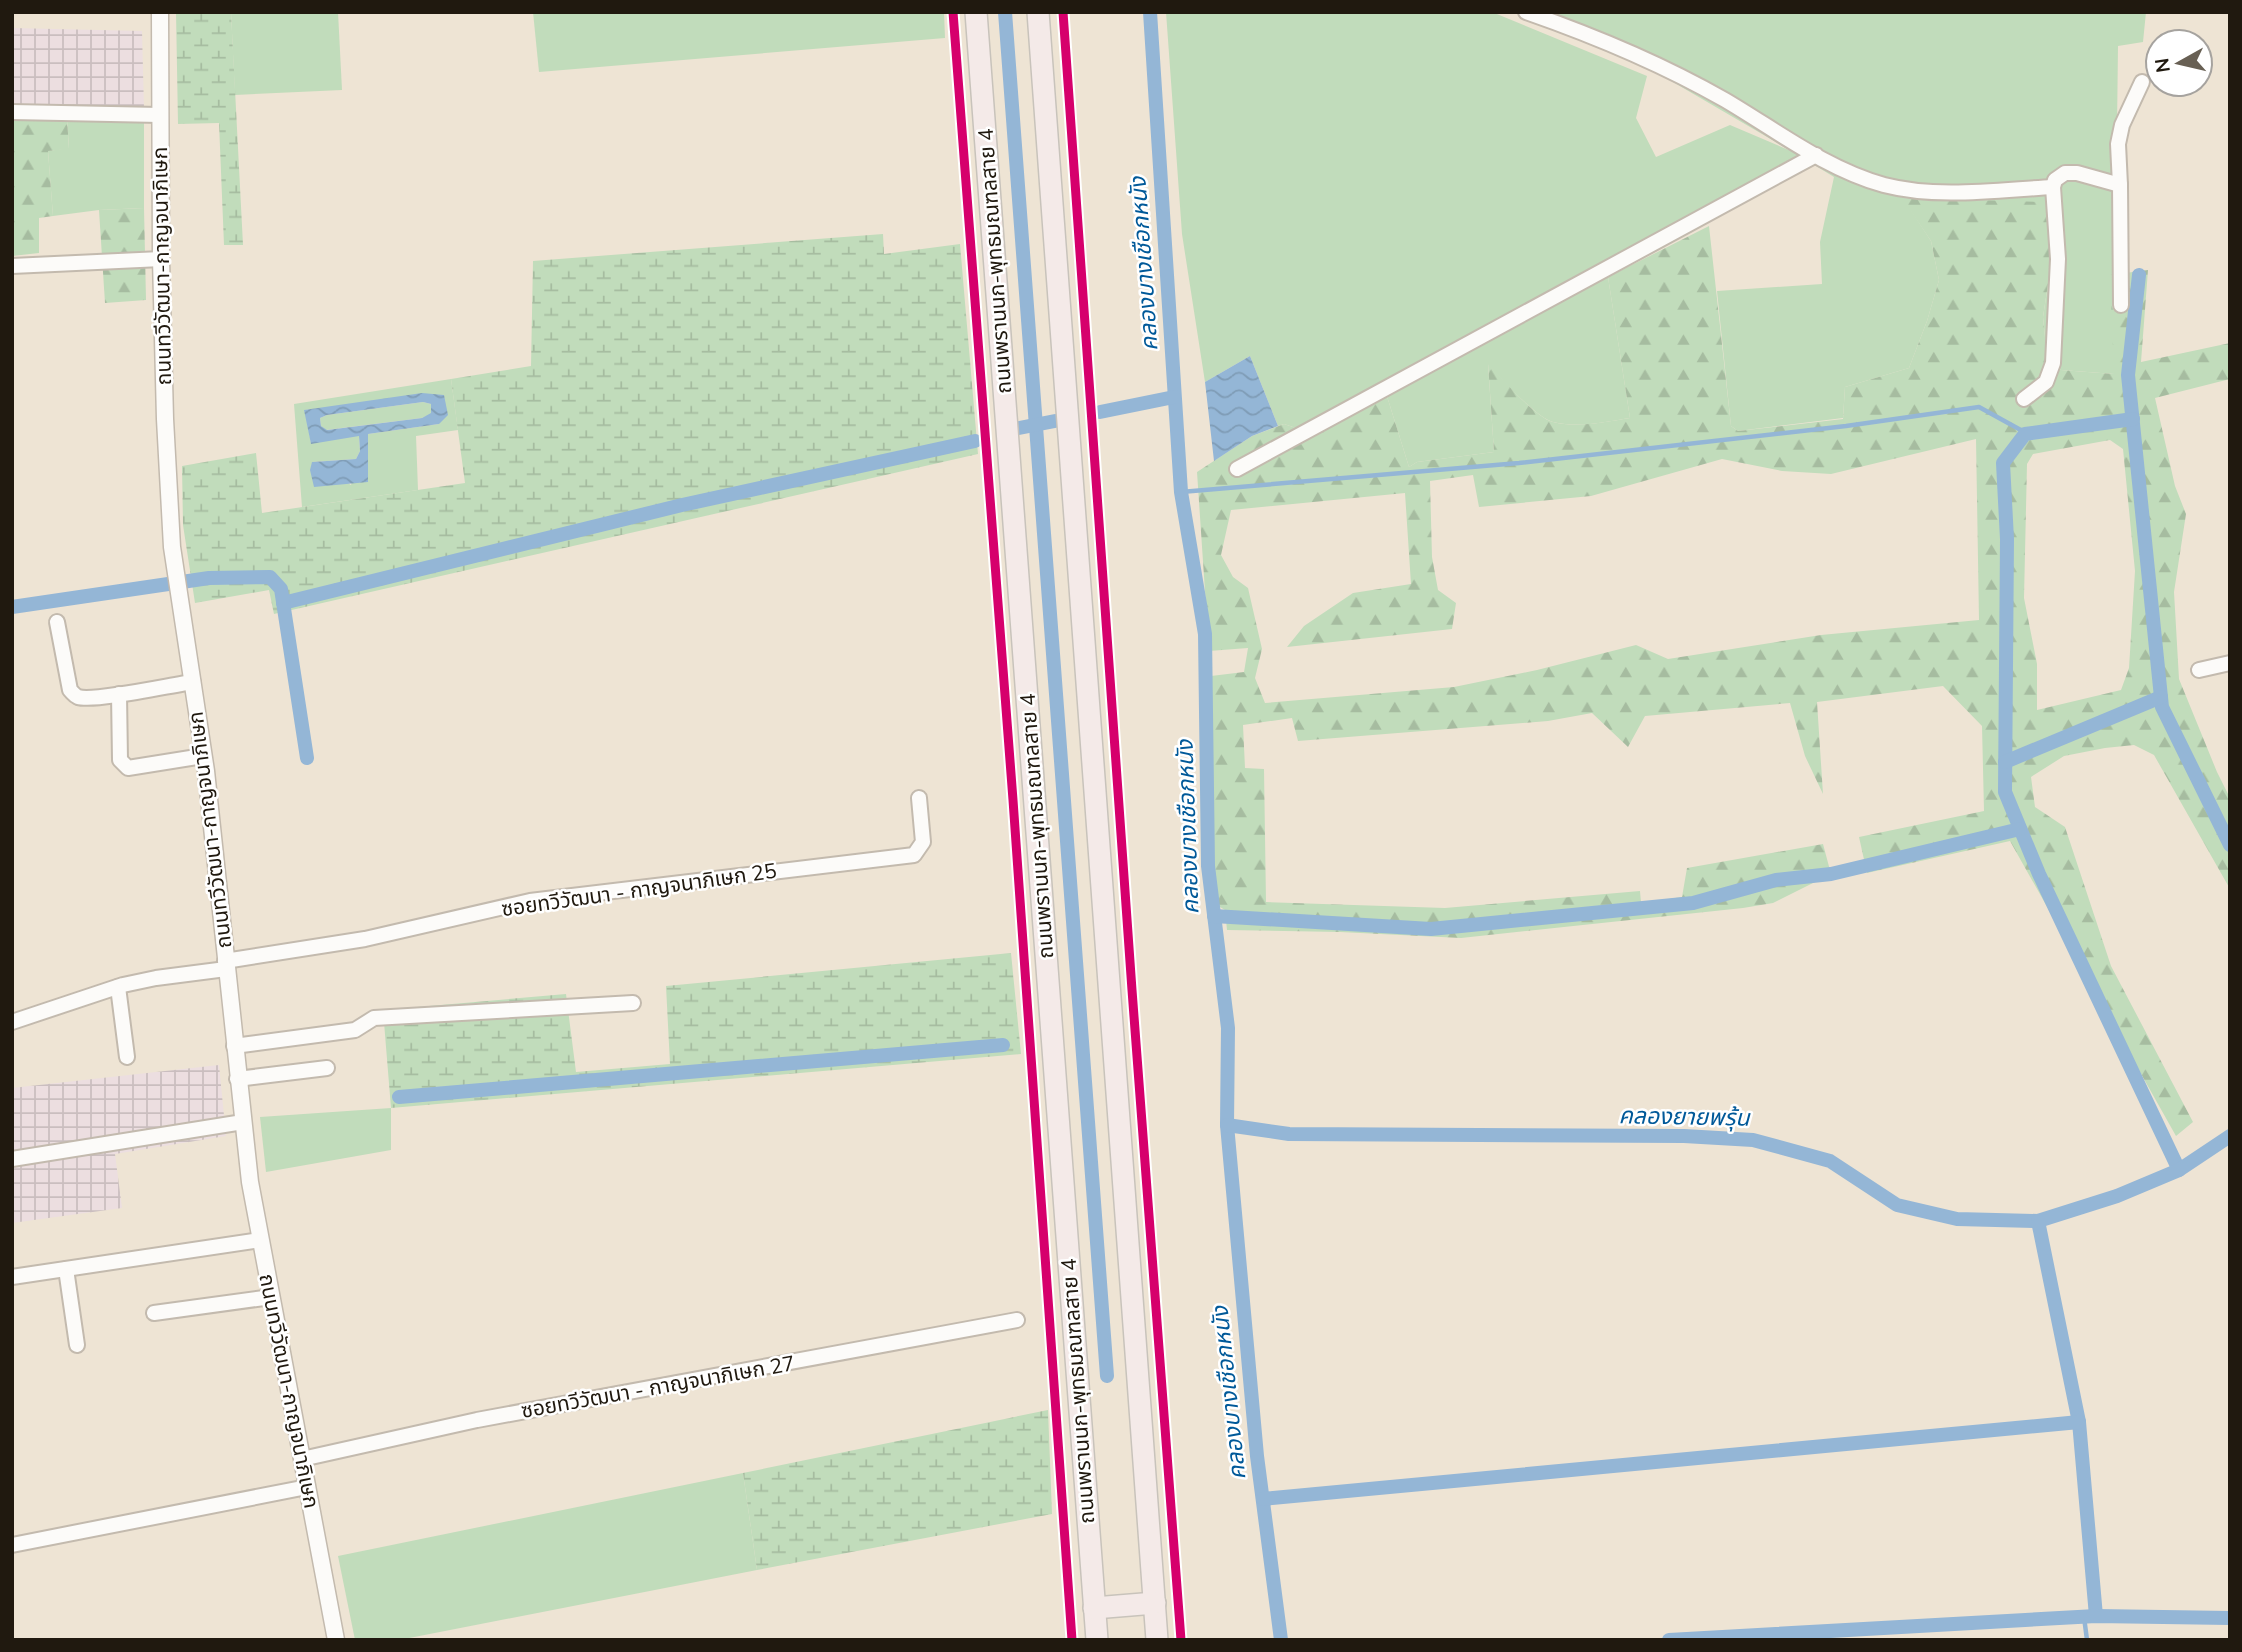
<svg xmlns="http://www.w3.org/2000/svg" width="2242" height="1652" font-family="'Nunito Sans','Noto Sans Thai',sans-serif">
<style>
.industrial{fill:url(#industrial-grid)}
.green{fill:#c1dcbb;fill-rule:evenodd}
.forest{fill:url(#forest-firs);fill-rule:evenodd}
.wetland{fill:url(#wetland-marsh)}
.water{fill:url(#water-waves);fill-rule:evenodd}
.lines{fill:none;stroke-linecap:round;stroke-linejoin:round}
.stream{stroke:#94b6d6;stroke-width:4.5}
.canal{stroke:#94b6d6;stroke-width:14}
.minor-casing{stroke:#c3baae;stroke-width:18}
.tertiary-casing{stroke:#c3baae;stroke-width:19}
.primary-casing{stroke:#c8c3bb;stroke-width:24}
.minor{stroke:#fcfbf9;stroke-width:14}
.tertiary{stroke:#fcfbf9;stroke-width:16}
.primary{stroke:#f4eae8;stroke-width:21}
.cycleway-casing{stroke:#fff;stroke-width:13}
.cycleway{stroke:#d6006c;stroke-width:9}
.labels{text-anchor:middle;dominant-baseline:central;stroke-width:5;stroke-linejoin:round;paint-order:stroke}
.street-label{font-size:21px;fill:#20190f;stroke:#fff}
.water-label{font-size:23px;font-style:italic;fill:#005999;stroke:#fff}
</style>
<defs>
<pattern id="industrial-grid" width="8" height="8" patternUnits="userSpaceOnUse" patternTransform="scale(1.75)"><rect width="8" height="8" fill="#ecdee0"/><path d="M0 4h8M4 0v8" fill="none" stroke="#cabebf"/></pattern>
<pattern id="forest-firs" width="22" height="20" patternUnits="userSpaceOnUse" patternTransform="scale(1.75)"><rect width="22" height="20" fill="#c1dcbb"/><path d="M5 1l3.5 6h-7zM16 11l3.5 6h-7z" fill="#a6bca0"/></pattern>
<pattern id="wetland-marsh" width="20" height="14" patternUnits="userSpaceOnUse" patternTransform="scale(1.75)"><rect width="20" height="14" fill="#c1dcbb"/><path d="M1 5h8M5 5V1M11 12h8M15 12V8" fill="none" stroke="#a6bca0"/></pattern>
<pattern id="water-waves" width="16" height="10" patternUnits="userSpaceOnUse" patternTransform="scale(1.75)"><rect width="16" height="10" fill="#94b6d6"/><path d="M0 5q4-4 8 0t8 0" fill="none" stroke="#7f9cb6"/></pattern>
</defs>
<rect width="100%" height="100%" fill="#eee4d4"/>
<g class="industrial">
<path d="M 12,28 L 142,31 L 144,109 L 12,104 Z"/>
<path d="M 219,1065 L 226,1136 L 115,1154 L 122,1208 L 12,1223 L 12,1088 Z"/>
</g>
<g class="green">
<path d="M 231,12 L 338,12 L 342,90 L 235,95 Z"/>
<path d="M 533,12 L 944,12 L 945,38 L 539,72 Z"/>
<path d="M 1166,12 L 1492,12 L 1647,76 L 1636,118 L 1656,157 L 1730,125 L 1791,151 L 1553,12 L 2146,12 L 2143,42 L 2118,46 L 2114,374 L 2061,370 L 2046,348 L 2043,317 L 2052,258 L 1970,202 L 1903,198 L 1931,241 L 1939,280 L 1927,321 L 1909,368 L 1845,387 L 1843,418 L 1738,431 L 1731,426 L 1717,291 L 1822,284 L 1820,242 L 1834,177 L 1798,155 L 1302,430 L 1284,424 L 1278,426 L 1250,356 L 1205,382 L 1182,234 Z"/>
<path d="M 67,118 L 144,121 L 144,208 L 99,210 L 53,216 L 48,151 L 69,148 Z"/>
<path d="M 1608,277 L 1630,418 C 1605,422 1579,428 1553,422 C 1537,418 1500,378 1488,364 L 1494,452 L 1417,462 L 1409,467 L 1386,393 Z"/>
<path d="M 451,379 L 458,430 L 416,436 L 418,490 L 302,507 L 294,404 ZM 444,395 L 439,424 L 368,434 L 351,485 L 312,462 L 356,459 L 360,451 L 359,435 L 311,443 L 305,410 Z"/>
<path d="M 423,402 L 431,404 L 431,414 L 422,418 L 326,430 L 321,426 L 320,418 L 327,415 Z"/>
<path d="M 391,1108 L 391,1150 L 266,1172 L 260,1117 Z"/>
<path d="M 743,1473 L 757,1570 L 399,1640 L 355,1640 L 338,1556 Z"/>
</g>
<g class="forest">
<path d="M 67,118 L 69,149 L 48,151 L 53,216 L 39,218 L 39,253 L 12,256 L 12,119 Z"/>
<path d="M 1902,198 L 2044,202 L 2052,258 L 2043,317 L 2046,348 L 2061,370 L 2114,374 L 2110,275 L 2148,270 L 2141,362 L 2230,343 L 2230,379 L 2155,398 L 2175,486 L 2186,514 L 2174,592 L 2179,679 L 2217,772 L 2230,798 L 2230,889 L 2154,755 L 2134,745 L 2105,748 L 2064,756 L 2031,777 L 2035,807 L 2065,827 L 2111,966 L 2193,1122 L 2176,1136 L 2010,841 L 1867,873 L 1859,837 L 1984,811 L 1982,726 L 1943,686 L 1817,702 L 1823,794 L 1805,756 L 1790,703 L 1645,716 L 1628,747 L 1592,713 L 1548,721 L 1298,741 L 1292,718 L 1243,725 L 1245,768 L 1264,769 L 1266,902 L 1445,908 L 1640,891 L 1641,903 L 1682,897 L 1687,868 L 1823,844 L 1831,874 L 1773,903 L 1743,908 L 1461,938 L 1340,932 L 1227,930 L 1225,910 L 1215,904 L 1211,676 L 1244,672 L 1248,648 L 1209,651 L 1197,472 L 1252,436 L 1284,424 L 1302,430 L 1386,393 L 1409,467 L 1417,462 L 1494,452 L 1488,363 C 1500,377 1535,417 1553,422 C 1577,428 1605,422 1630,418 L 1608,277 L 1709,226 L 1731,426 L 1738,431 L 1843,419 L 1845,387 L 1909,368 L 1927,321 L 1939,280 L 1931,241 ZM 1976,439 L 1979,620 L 1821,635 L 1668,659 L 1636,645 L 1537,670 L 1454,687 L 1265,703 L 1255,678 L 1262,649 L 1248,588 L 1233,577 L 1221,555 L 1231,510 L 1405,493 L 1411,584 L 1353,593 L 1304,626 L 1287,647 L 1452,629 L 1456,603 L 1438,590 L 1432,557 L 1430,481 L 1473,475 L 1479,507 L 1591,496 L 1722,459 L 1782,471 L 1831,474 ZM 2110,440 L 2123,449 L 2135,571 L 2129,668 L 2121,690 L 2037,710 L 2037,664 L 2024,598 L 2027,464 L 2033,454 Z"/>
<path d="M 144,208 L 146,300 L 105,303 L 99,210 Z"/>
</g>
<g class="wetland">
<path d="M 176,12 L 231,12 L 243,245 L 224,245 L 219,123 L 178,124 Z"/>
<path d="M 883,234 L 884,254 L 960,244 L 978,454 L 274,614 L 269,590 L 195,603 L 183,525 L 182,466 L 256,453 L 262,513 L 465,483 L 451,379 L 531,366 L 533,261 Z"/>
<path d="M 1011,953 L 1021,1054 L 391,1108 L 383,1010 L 566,994 L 576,1072 L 670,1064 L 666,986 Z"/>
<path d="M 1048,1410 L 1052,1514 L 757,1570 L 743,1473 Z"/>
</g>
<g class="water">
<path d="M 1250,356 L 1278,426 L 1252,436 L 1214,461 L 1205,382 Z"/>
<path d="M 422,393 L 444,395 L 448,415 L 439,424 L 368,434 L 368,482 L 314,487 L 310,470 L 312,462 L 356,459 L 360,451 L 359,436 L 311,444 L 304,410 ZM 423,402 L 431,404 L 431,413 L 422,418 L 327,430 L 321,426 L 320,418 L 327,415 Z"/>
</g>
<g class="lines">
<g class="stream">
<path d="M 1181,492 L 1519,463 L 1846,426 L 1979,407 L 2028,434"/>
<path d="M 2084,1617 L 2087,1640"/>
</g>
<g class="canal">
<path d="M 1005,12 L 1107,1376"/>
<path d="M 1150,12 L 1181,492 L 1205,634 L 1208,866 L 1228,1028 L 1227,1125 L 1257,1456 L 1281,1640"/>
<path d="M 2139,275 L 2128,375 L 2162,707 L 2230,845"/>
<path d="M 1100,412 L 1174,397"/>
<path d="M 2133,419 L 2025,434 L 2003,463 L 2007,539 L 2005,792 L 2039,874 L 2179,1170"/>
<path d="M 1019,428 L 1055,421"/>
<path d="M 283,603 L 682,505 L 975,441"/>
<path d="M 12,607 L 209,578 L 270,577 L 281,589 L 307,758"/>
<path d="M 2005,762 L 2161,697"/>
<path d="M 1214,916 L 1431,929 L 1693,903 L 1776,880 L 1831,874 L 2020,829"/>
<path d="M 399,1097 L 1003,1045"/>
<path d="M 1227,1125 L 1289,1134 L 1684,1136 L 1753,1140 L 1830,1161 L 1897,1205 L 1957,1219 L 2038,1221 L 2117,1196 L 2179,1170 L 2230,1136"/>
<path d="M 2038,1221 L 2079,1422 L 2096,1616"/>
<path d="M 1263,1499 L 2079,1422"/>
<path d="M 1669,1640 L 2096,1616 L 2230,1618"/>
</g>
<defs>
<g id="minor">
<path d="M 1526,12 C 1595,36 1662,64 1725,100 C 1776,130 1826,169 1884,185 C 1938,199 1998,190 2053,187"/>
<path d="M 12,112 L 160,115"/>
<path d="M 2120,185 L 2118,144 L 2122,125 L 2142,82"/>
<path d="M 12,266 L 161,259"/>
<path d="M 2024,399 L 2046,382 L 2053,363 L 2058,259 L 2053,187 L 2055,180 L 2065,173 L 2077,173 L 2120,185 L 2121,305"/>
<path d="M 1237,469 L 1816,155"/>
<path d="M 57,622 L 70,690 C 73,693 74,695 78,697 C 95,702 171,685 193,682"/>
<path d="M 2199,670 L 2230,663"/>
<path d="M 119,694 L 120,760 L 128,768 L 203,756"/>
<path d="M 225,961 L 365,939 L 530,901 L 914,855 L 923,842 L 919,798"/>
<path d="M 118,987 L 127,1057"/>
<path d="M 12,1022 L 123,985 L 156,978 L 226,969"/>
<path d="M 234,1046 L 355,1030 L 374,1018 L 633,1003"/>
<path d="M 237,1079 L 327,1068"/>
<path d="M 12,1159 L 243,1122"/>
<path d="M 66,1269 L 77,1345"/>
<path d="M 12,1277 L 260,1240"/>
<path d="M 154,1313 L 271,1297"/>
<path d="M 302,1459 L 477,1420 L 1017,1320"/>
<path d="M 12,1545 L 307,1487"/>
</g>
<path id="tertiary" d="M 160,12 L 161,259 L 165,419 L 172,547 L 206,771 L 250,1182 L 336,1640"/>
<g id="primary">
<path d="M 976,12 L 1097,1640"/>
<path d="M 1038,12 L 1157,1640"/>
<path d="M 1094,1608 L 1155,1603"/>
</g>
</defs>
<use href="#minor" class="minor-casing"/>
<use href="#tertiary" class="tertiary-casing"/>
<use href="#primary" class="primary-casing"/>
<use href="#minor" class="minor"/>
<use href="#tertiary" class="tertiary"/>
<use href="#primary" class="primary"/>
<defs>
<g id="cycleway">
<path d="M 953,12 L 1013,800 L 1072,1640"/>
<path d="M 1063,12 L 1132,990 L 1181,1640"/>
</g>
</defs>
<use href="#cycleway" class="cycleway-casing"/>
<use href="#cycleway" class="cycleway"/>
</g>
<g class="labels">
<g class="street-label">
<text transform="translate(995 261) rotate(-94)">ถนนพรานนก-พุทธมณฑลสาย 4</text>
<text transform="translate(162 266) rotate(-91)">ถนนทวีวัฒนา-กาญจนาภิเษก</text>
<text transform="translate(1037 826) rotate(-94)">ถนนพรานนก-พุทธมณฑลสาย 4</text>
<text transform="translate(210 830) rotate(-97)">ถนนทวีวัฒนา-กาญจนาภิเษก</text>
<text transform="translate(639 890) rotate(-8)">ซอยทวีวัฒนา - กาญจนาภิเษก 25</text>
<text transform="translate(658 1387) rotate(-10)">ซอยทวีวัฒนา - กาญจนาภิเษก 27</text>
<text transform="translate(289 1391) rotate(79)">ถนนทวีวัฒนา-กาญจนาภิเษก</text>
<text transform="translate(1078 1391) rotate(-94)">ถนนพรานนก-พุทธมณฑลสาย 4</text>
</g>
<g class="water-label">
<text transform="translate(1144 264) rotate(-94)">คลองบางเชือกหนัง</text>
<text transform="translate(1188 827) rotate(-92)">คลองบางเชือกหนัง</text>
<text transform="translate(1684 1117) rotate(1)">คลองยายพรุ้น</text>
<text transform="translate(1229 1393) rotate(-96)">คลองบางเชือกหนัง</text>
</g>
</g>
<rect width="2242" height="1652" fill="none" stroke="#20190f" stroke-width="28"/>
<g transform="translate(2179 63) rotate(262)"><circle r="33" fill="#ffffff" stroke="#a6a39f" stroke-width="2"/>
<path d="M0-5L12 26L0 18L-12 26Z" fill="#686054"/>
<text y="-10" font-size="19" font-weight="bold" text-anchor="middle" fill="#20190f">N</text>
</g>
</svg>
